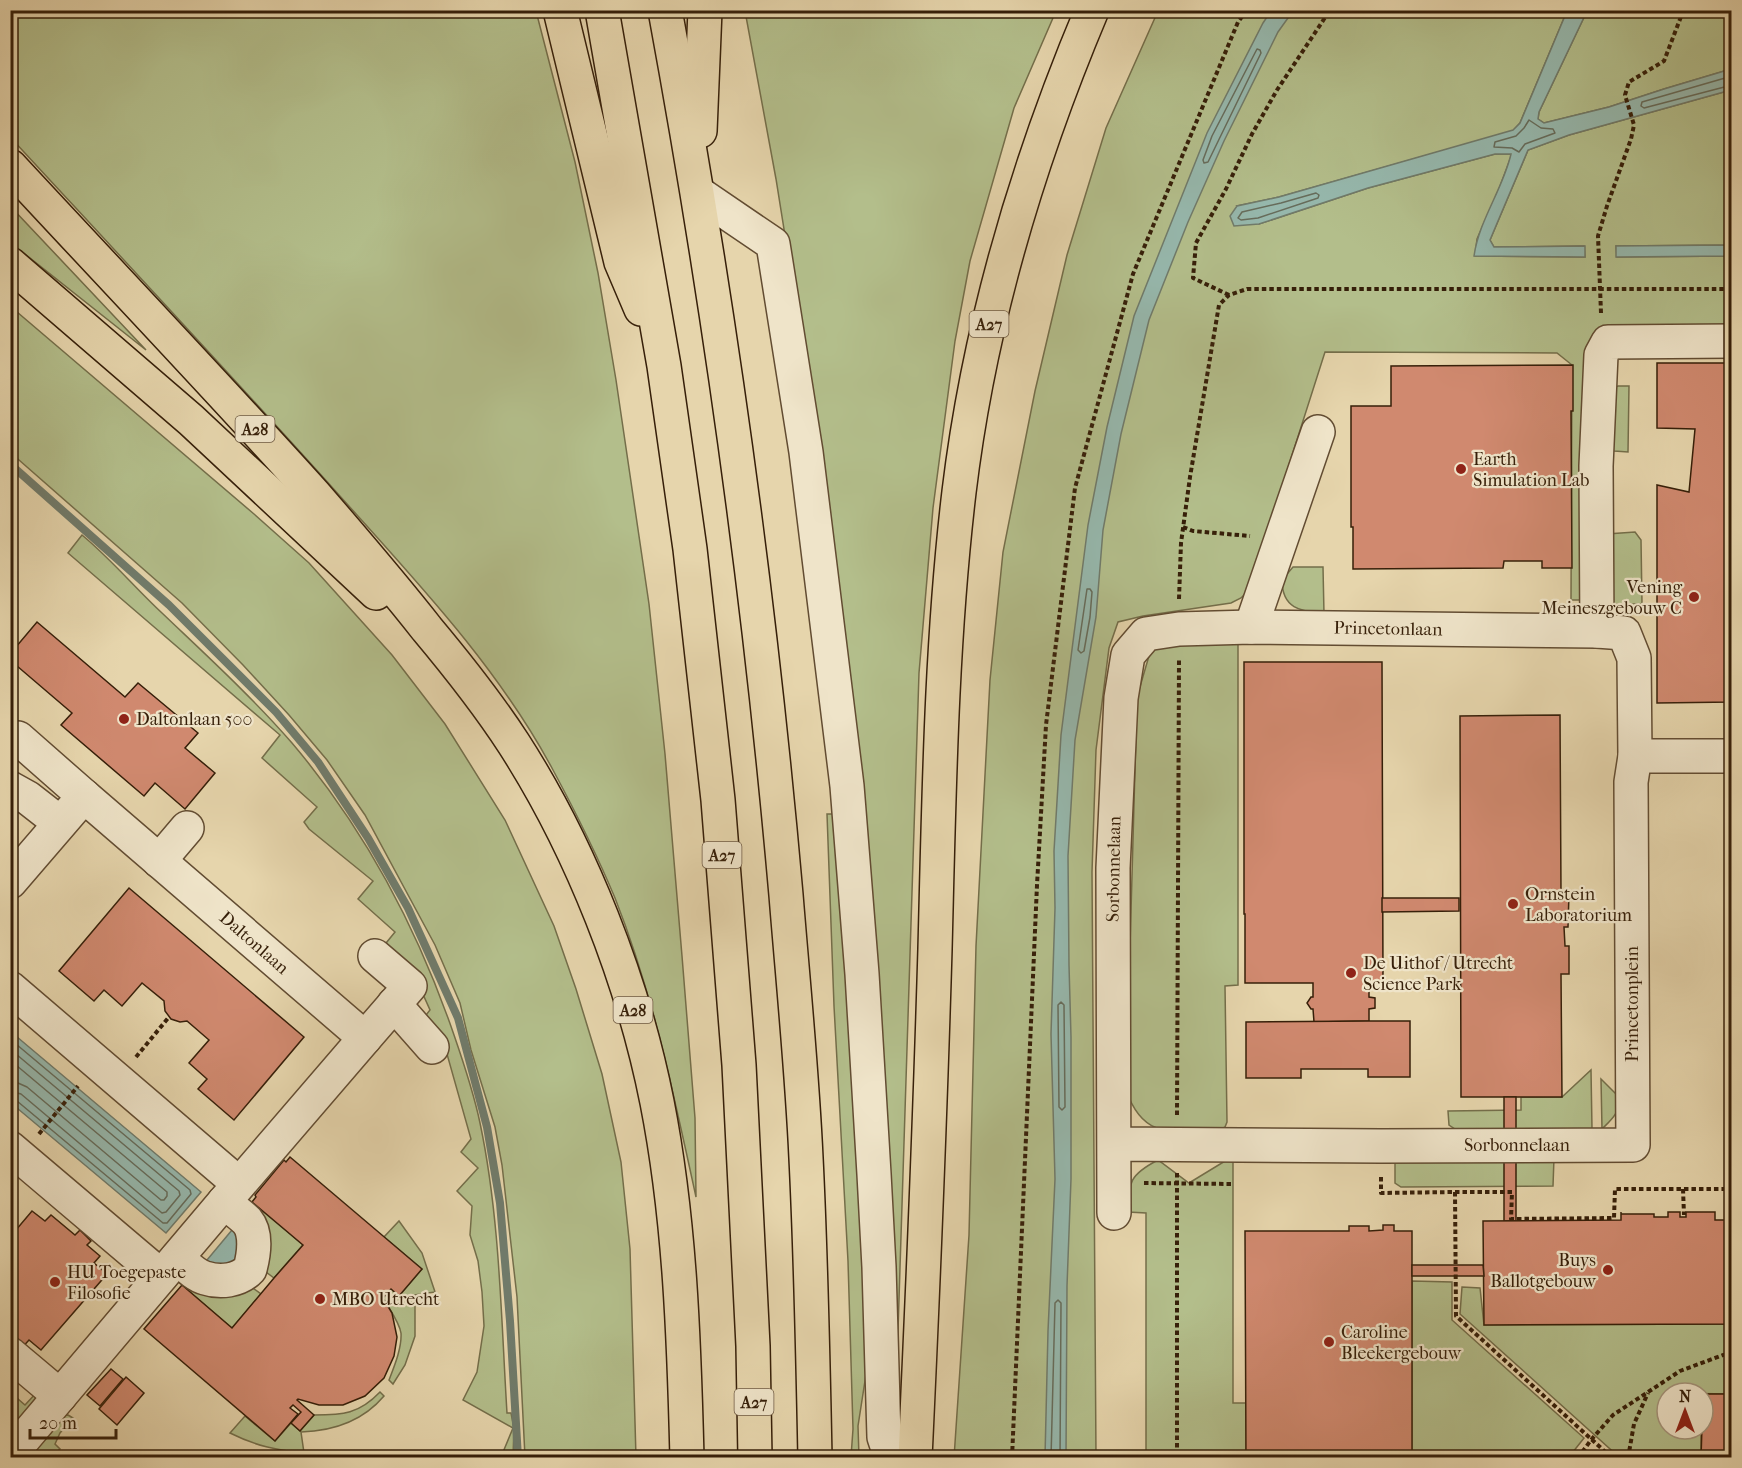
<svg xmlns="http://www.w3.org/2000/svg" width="1742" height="1468" font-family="'IM FELL French Canon',serif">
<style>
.green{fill:#b3be8b;stroke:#746e4a;stroke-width:1.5}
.water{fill:#96b8ad;stroke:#707b6b;stroke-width:1.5}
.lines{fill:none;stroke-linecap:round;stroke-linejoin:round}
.shore{stroke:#666c5b;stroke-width:1.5}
.stream{stroke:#707b6b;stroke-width:8}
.building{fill:#d0896f;stroke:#361f09;stroke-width:1.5}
.minor-casing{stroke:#624c32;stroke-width:36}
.highway-casing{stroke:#361f09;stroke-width:36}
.path{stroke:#361f09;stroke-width:4;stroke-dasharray:4.5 3;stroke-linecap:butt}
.minor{stroke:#efe4c9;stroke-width:33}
.highway{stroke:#e6d5ac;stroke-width:33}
.poi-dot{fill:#8f2418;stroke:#efe4c9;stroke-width:2}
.labels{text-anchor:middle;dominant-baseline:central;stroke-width:4.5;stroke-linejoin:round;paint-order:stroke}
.shield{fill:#efe4c9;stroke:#6e5a43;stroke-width:1.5}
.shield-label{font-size:16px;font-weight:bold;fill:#361f09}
.poi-label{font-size:18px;fill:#361f09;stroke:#efe4c9;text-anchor:start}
.street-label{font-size:18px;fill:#361f09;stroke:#efe4c9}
</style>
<rect width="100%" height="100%" fill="#e6d5ac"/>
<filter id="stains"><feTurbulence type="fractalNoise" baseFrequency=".00333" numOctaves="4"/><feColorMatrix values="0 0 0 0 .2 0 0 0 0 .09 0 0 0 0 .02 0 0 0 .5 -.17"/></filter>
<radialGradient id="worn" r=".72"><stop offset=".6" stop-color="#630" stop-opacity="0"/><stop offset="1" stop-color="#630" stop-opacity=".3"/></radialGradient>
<g class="green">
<path d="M 11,10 L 536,11 L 575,162 L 598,273 L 616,380 L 649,604 L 665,754 L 682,956 L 695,1118 L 696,1197 C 674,1096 653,994 615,898 C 597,855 575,811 553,770 C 498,667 416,581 339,495 C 231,375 121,257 11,138 Z"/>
<path d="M 745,11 L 1056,11 L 1014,108 L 970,261 L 955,341 L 933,508 L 919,673 L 897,1362 L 802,342 L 776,179 Z"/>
<path d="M 1158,11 L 1567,11 L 1520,123 L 1513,131 L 1279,197 L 1237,206 L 1259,224 L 1368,188 L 1495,154 L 1512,154 L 1499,189 L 1477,239 L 1475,256 L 1585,257 L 1584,246 L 1494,247 L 1490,240 L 1528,150 L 1569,135 L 1731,90 L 1731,245 L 1616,246 L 1617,257 L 1731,256 L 1731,328 L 1586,352 L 1584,364 L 1582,600 L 1571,600 L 1572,365 L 1557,353 L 1325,352 L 1249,590 L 1241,598 L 1231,603 L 1143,616 L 1118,622 L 1109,648 L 1096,750 L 1092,872 L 1096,1457 L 954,1458 L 969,1235 L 976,946 L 990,680 L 1003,552 L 1035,391 L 1067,255 L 1106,128 Z"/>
<path d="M 1587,11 L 1731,11 L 1731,69 L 1664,89 L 1609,107 L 1544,123 L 1538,119 L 1539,112 Z"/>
<path d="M 11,207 L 146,350 L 11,243 Z"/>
<path d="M 10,306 L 254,514 L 309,563 L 392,655 L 445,724 L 505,820 L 554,926 L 576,989 L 602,1074 L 621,1162 L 630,1249 L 636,1457 L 525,1457 L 517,1297 L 502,1165 L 495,1127 L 471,1050 L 460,1003 L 435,945 L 365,815 L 327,760 L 289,715 L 243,665 L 182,603 L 11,453 Z"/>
<path d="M 1618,386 L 1629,386 L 1628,452 L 1614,451 L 1609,447 L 1611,389 Z"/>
<path d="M 1635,532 L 1641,540 L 1642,604 L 1615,604 L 1610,600 L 1607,534 Z"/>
<path d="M 82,535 C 111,559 135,588 162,613 C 206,655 252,697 292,743 C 364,828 418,930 454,1035 C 464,1064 474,1094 480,1123 C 500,1218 501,1317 507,1413 L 511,1413 L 514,1428 L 513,1457 L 501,1457 L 513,1428 L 463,1400 L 477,1372 L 484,1326 L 482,1292 L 478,1261 L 470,1235 L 472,1206 L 457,1191 L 478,1168 L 461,1152 L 471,1139 L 447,1054 L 423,1019 L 430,1010 L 421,990 L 382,948 L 395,932 L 358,899 L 373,881 L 309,829 L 304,822 L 317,807 L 262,758 L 280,735 L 68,553 Z"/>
<path d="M 1293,567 L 1323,567 L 1324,614 C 1301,611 1282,609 1282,580 Z"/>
<path d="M 1167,643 L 1238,643 L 1238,985 L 1225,986 L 1227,1122 L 1225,1127 L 1220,1130 C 1175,1131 1144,1142 1126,1090 L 1137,697 L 1151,649 Z"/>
<path d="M 827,814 L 837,814 L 869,1355 L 858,1426 L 859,1457 L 851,1457 L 853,1429 L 848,1261 L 834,1006 Z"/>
<path d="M 1591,1070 L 1592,1129 L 1458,1131 L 1449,1125 L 1448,1111 L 1521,1110 L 1521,1097 L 1562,1097 Z"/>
<path d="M 1601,1079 L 1619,1097 C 1619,1114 1613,1118 1602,1129 Z"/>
<path d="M 1230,1158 L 1233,1161 L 1233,1403 L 1246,1403 L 1246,1457 L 1146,1457 L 1146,1213 L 1128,1212 C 1129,1182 1129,1175 1158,1160 L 1189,1183 Z"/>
<path d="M 1395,1158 L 1554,1158 L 1553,1186 L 1401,1187 L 1395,1183 Z"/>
<path d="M 255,1203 L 303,1245 L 274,1278 L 258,1266 L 250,1213 Z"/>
<path d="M 399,1221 L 422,1253 L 435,1292 L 415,1295 L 415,1336 L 405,1365 L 393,1384 L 389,1380 C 394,1367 402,1348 401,1333 C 399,1321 389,1309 383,1298 L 391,1289 L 399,1296 L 422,1269 L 384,1237 Z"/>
<path d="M 190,1280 L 243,1281 L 261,1294 L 232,1328 L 184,1287 Z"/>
<path d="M 1412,1281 L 1452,1282 L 1452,1320 L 1584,1438 L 1569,1457 L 1412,1457 Z"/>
<path d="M 1462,1287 L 1480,1288 L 1484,1325 L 1731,1324 L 1731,1394 L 1667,1393 L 1667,1429 L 1701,1429 L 1701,1457 L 1619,1457 L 1460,1314 Z"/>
<path d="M 39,1390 L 41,1395 L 11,1435 L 11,1393 L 25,1405 Z"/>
<path d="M 380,1392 L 384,1396 C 363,1421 332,1431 301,1432 L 304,1453 C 276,1450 256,1446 230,1433 L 245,1416 L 275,1441 L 291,1423 L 300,1431 L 314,1415 C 343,1415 359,1414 380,1392 Z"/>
<path d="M 68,1415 L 73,1418 L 60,1433 L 55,1444 L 60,1449 L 50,1457 L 24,1458 L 62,1416 Z"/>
</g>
<g class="water">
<path d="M 1271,11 L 1293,11 L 1278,32 L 1224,141 L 1188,222 L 1149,320 L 1121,434 L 1103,530 L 1096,617 L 1075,740 L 1068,856 L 1069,965 L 1071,1037 L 1071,1179 L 1067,1286 L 1066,1457 L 1045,1457 L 1048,1331 L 1055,1179 L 1051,1034 L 1055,908 L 1054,851 L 1061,735 L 1088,525 L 1107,427 L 1134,316 L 1207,133 L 1263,23 Z"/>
<path d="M 1567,11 L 1587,11 L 1539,112 L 1538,119 L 1544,123 L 1609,107 L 1664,89 L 1731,69 L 1731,90 L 1569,135 L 1528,150 L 1490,240 L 1494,247 L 1585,246 L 1585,257 L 1474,256 C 1479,220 1503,189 1511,154 L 1495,154 L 1368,188 L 1259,224 L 1234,226 L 1230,216 L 1237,206 L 1279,197 L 1513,130 L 1520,123 Z"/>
<path d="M 1731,245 L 1731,256 L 1616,257 L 1616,246 Z"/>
<path d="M 10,1031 L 201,1192 L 166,1233 L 11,1103 Z"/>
<path d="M 237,1224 L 239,1262 L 202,1266 Z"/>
</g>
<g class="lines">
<g class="shore">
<path d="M 1257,49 L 1260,50 L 1261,53 L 1208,162 L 1204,163 L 1203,160 L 1212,136 Z"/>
<path d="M 1732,76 L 1642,102 L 1641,106 L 1644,108 L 1732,85"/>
<path d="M 1529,120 L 1541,128 L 1553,129 L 1555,133 L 1525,144 L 1519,152 L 1512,148 L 1494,147 L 1495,142 L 1516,136 L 1524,128 Z"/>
<path d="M 1316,193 L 1319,195 L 1318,198 L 1258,218 L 1241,220 L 1238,218 L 1242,212 L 1281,203 Z"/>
<path d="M 1087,589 L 1090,589 L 1092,592 L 1090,617 L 1084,651 L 1081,653 L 1078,650 Z"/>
<path d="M 1061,1002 L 1064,1005 L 1065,1107 L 1062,1110 L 1059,1107 L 1058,1005 Z"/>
<path d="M 10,1039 L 190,1190 L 191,1194 L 167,1223 L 163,1223 L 17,1101 L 10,1099"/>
<path d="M 10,1049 L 179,1191 L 180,1195 L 166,1212 L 162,1213 L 21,1094 L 10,1091"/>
<path d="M 10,1060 L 167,1192 L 167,1196 L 164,1200 L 161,1200 L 27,1087 L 18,1083 L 10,1082"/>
<path d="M 1051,1458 L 1055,1303 L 1058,1300 L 1061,1303 L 1060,1458"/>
</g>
<path class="stream" d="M 10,464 L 169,605 L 276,712 L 318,762 L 368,838 L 408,908 L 458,1018 L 487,1127 L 500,1203 L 510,1321 L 518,1458"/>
</g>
<g class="building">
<path d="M 1657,363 L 1732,363 L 1732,702 L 1657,703 L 1657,485 L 1689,492 L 1695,429 L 1657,428 Z"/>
<path d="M 1573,365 L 1573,411 L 1571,411 L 1572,568 L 1542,568 L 1542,561 L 1504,561 L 1503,568 L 1353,569 L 1353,527 L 1351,527 L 1351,406 L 1391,406 L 1391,366 Z"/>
<path d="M 37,622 L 125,697 L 138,683 L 198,733 L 185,748 L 215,773 L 185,809 L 155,783 L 144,796 L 61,725 L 72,713 L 10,660 L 10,654 Z"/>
<path d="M 1244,662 L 1382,662 L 1383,982 L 1369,983 L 1369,997 L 1375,998 L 1375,1008 L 1369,1009 L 1369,1021 L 1314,1022 L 1313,1009 L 1311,1009 L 1307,1003 L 1311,997 L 1313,997 L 1313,983 L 1245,983 L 1245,914 L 1244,914 Z"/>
<path d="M 1560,715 L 1561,893 L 1569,893 L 1568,927 L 1564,927 L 1565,946 L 1569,946 L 1569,974 L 1561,974 L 1562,1097 L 1461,1097 L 1460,716 Z"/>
<path d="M 129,888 L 304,1037 L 234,1120 L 198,1089 L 207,1079 L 189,1063 L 209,1040 L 187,1021 L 180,1022 L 171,1019 L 165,1011 L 164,1001 L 142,983 L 122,1006 L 104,990 L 94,1001 L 59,971 Z"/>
<path d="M 1382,898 L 1459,898 L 1459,911 L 1382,912 Z"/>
<path d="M 1369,1021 L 1410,1021 L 1410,1077 L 1368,1077 L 1368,1069 L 1301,1069 L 1301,1078 L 1246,1078 L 1246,1022 Z"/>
<rect x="1504" y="1097" width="12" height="124"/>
<path d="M 290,1157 L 422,1269 L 399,1296 L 391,1289 L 383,1298 L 392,1313 L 397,1337 L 394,1356 L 384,1378 L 365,1396 L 343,1405 L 319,1405 L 298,1399 L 297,1400 L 314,1415 L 300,1431 L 291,1423 L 301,1412 L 293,1405 L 290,1408 L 298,1414 L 275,1441 L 144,1329 L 182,1285 L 232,1328 L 274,1278 L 303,1245 L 252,1202 L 256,1197 L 255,1195 L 284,1160 L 286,1162 Z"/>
<path d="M 32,1211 L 45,1221 L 51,1215 L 75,1235 L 80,1230 L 91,1241 L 87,1245 L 100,1256 L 94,1263 L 107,1274 L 41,1350 L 29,1340 L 10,1361 L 10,1237 Z"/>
<path d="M 1621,1212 L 1621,1214 L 1654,1214 L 1654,1217 L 1668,1217 L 1668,1212 L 1680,1212 L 1680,1217 L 1686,1217 L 1686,1212 L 1715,1212 L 1715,1220 L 1732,1220 L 1732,1324 L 1484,1325 L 1483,1221 L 1621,1220 Z"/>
<path d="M 1383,1225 L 1394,1225 L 1394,1231 L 1412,1231 L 1412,1458 L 1246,1458 L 1245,1231 L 1349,1231 L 1349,1226 L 1369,1226 L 1369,1231 L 1383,1230 Z"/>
<path d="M 1412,1265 L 1483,1265 L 1484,1276 L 1412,1276 Z"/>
<path d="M 111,1369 L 123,1379 L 100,1406 L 87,1395 Z"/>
<path d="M 126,1377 L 144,1393 L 117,1425 L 99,1409 Z"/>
<path d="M 1703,1394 L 1732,1394 L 1732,1458 L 1701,1458 Z"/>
</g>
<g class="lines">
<defs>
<g id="minor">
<path d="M 698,193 L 773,244 L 806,452 L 847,786 L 862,974 L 874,1174 L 879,1267 L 884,1437 L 891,1458"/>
<path d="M 1251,627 L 1318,432"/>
<path d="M 1597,631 L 1596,466 L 1601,355 L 1608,342 L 1732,341"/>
<path d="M 18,738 L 84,796"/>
<path d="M 1635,756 L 1732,756"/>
<path d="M 10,788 L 28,798 L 60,823"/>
<path d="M 159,861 L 187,828"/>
<path d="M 10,882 L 84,796 L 365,1038 L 224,1202 L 10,1455"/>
<path d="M 10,988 L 239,1184"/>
<path d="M 394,1004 L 432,1047"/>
<path d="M 365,1038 L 410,986 L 375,956"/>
<path d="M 1114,1144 L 1381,1146 L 1633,1145 L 1631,782 L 1635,756 L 1634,658 L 1624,633 L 1597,631 L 1251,627 L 1179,629 L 1146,634 L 1128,655 L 1121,698 L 1113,868 L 1114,1213"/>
<path d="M 10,1148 L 161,1276"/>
<path d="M 177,1258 C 185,1264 194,1275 205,1278 C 220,1283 239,1281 250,1269 C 254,1254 257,1233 247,1221 C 240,1214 231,1208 224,1202"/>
<path d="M 10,1354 L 60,1396"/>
</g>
<g id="highway">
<path d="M 560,10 L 621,262 L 641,309"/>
<path d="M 602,10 L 664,366 L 690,549 L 718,800 L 739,1065 L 753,1346 L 755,1458"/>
<path d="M 665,10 C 719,303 760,598 786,895 C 793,982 802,1070 806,1158 C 811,1257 813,1357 815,1458"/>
<path d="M 700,131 L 705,10"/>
<path d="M 10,166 C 112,276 215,384 315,495 C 353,539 391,583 427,629 C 458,666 488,704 514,744 C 581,848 633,981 657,1102 C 680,1219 684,1339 687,1458"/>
<path d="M 10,264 L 191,420 L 376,593"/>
<path d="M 915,1458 C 923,1288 930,1119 935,949 C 939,796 941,644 959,492 C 979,326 1027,164 1092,10"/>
</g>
</defs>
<use href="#minor" class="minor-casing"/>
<use href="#highway" class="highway-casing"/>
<g class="path">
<path d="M 1229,295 L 1193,278 L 1196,243 L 1226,189 L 1252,134 L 1277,90 L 1330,10"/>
<path d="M 1601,313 L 1598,236 L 1607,206 L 1631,139 L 1634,125 L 1625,95 L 1629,82 L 1664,61 L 1682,14 L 1701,10"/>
<path d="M 1183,527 L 1193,531 L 1250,536"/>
<path d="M 1179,599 L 1181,543 L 1190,477 L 1219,305 L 1229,295 L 1247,289 L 1732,289"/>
<path d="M 136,1057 L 169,1017"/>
<path d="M 1177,1115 L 1179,660"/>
<path d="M 39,1134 L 78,1086"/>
<path d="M 1177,1173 L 1177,1458"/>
<path d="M 1381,1177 L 1381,1193 L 1455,1192 L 1456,1316 L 1612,1458"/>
<path d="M 1144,1183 L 1233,1184"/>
<path d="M 1683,1189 L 1684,1215"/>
<path d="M 1455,1192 L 1512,1192 L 1511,1219 L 1614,1218 L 1615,1189 L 1732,1189"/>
<path d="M 1012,1458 L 1037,885 L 1046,725 L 1075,488 L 1133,274 L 1238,22 L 1247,10"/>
<path d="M 1578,1458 L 1591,1440 L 1613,1415 L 1680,1371 L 1723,1355 L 1732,1354"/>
<path d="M 1628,1458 L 1634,1424 L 1648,1393"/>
</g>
<use href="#minor" class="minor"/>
<use href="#highway" class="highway"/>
</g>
<g class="poi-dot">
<circle cx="1461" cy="469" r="6"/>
<circle cx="1694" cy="597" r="6"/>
<circle cx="124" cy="719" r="6"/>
<circle cx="1513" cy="904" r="6"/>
<circle cx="1351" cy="973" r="6"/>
<circle cx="1608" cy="1270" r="6"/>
<circle cx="55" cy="1282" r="6"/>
<circle cx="320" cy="1299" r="6"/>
<circle cx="1329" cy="1342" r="6"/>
</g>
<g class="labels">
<g class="shield">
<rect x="969.5" y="311" width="39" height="26" rx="4.5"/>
<rect x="235.5" y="416" width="39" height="26" rx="4.5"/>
<rect x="702.5" y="842" width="39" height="26" rx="4.5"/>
<rect x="613.5" y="997" width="39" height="26" rx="4.5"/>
<rect x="734.5" y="1389" width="39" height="26" rx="4.5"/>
</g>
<g class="shield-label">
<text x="989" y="324">A27</text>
<text x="255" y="429">A28</text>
<text x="722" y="855">A27</text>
<text x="633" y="1010">A28</text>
<text x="754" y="1402">A27</text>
</g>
<g class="poi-label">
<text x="1473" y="459">Earth<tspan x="1473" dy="21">Simulation Lab</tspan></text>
<text x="1682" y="587" text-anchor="end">Vening<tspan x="1682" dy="21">Meineszgebouw C</tspan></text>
<text x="136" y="719">Daltonlaan 500</text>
<text x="1525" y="894">Ornstein<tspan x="1525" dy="21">Laboratorium</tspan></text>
<text x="1363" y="963">De Uithof / Utrecht<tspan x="1363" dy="21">Science Park</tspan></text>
<text x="1596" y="1260" text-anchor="end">Buys<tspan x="1596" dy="21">Ballotgebouw</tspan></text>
<text x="67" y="1272">HU Toegepaste<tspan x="67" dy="21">Filosofie</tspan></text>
<text x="332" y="1299">MBO Utrecht</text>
<text x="1341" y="1332">Caroline<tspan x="1341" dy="21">Bleekergebouw</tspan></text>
</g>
<g class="street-label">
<text transform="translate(1388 629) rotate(1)">Princetonlaan</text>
<text transform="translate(1114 869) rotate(-89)">Sorbonnelaan</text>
<text transform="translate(254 943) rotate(41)">Daltonlaan</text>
<text transform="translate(1632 1004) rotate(-90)">Princetonplein</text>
<text x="1517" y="1145">Sorbonnelaan</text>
</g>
</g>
<rect width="1742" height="1468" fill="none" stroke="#e6d5ac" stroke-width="36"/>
<rect x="12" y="12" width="1718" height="1444" fill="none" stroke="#361f09" stroke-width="3"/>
<rect x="18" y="18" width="1706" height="1432" fill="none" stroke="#361f09" stroke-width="1.5"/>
<g transform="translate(1685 1411)"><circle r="28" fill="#efe4c9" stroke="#a5957c" stroke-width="1.5"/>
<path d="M0-4.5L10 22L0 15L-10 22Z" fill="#8f2418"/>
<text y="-9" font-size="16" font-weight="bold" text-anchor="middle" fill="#361f09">N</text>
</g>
<path d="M30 1429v9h86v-9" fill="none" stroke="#361f09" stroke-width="3"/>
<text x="39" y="1429" font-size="18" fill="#361f09" stroke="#efe4c9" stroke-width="4.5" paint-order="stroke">20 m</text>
<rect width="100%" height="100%" filter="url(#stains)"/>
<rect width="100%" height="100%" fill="url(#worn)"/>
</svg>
